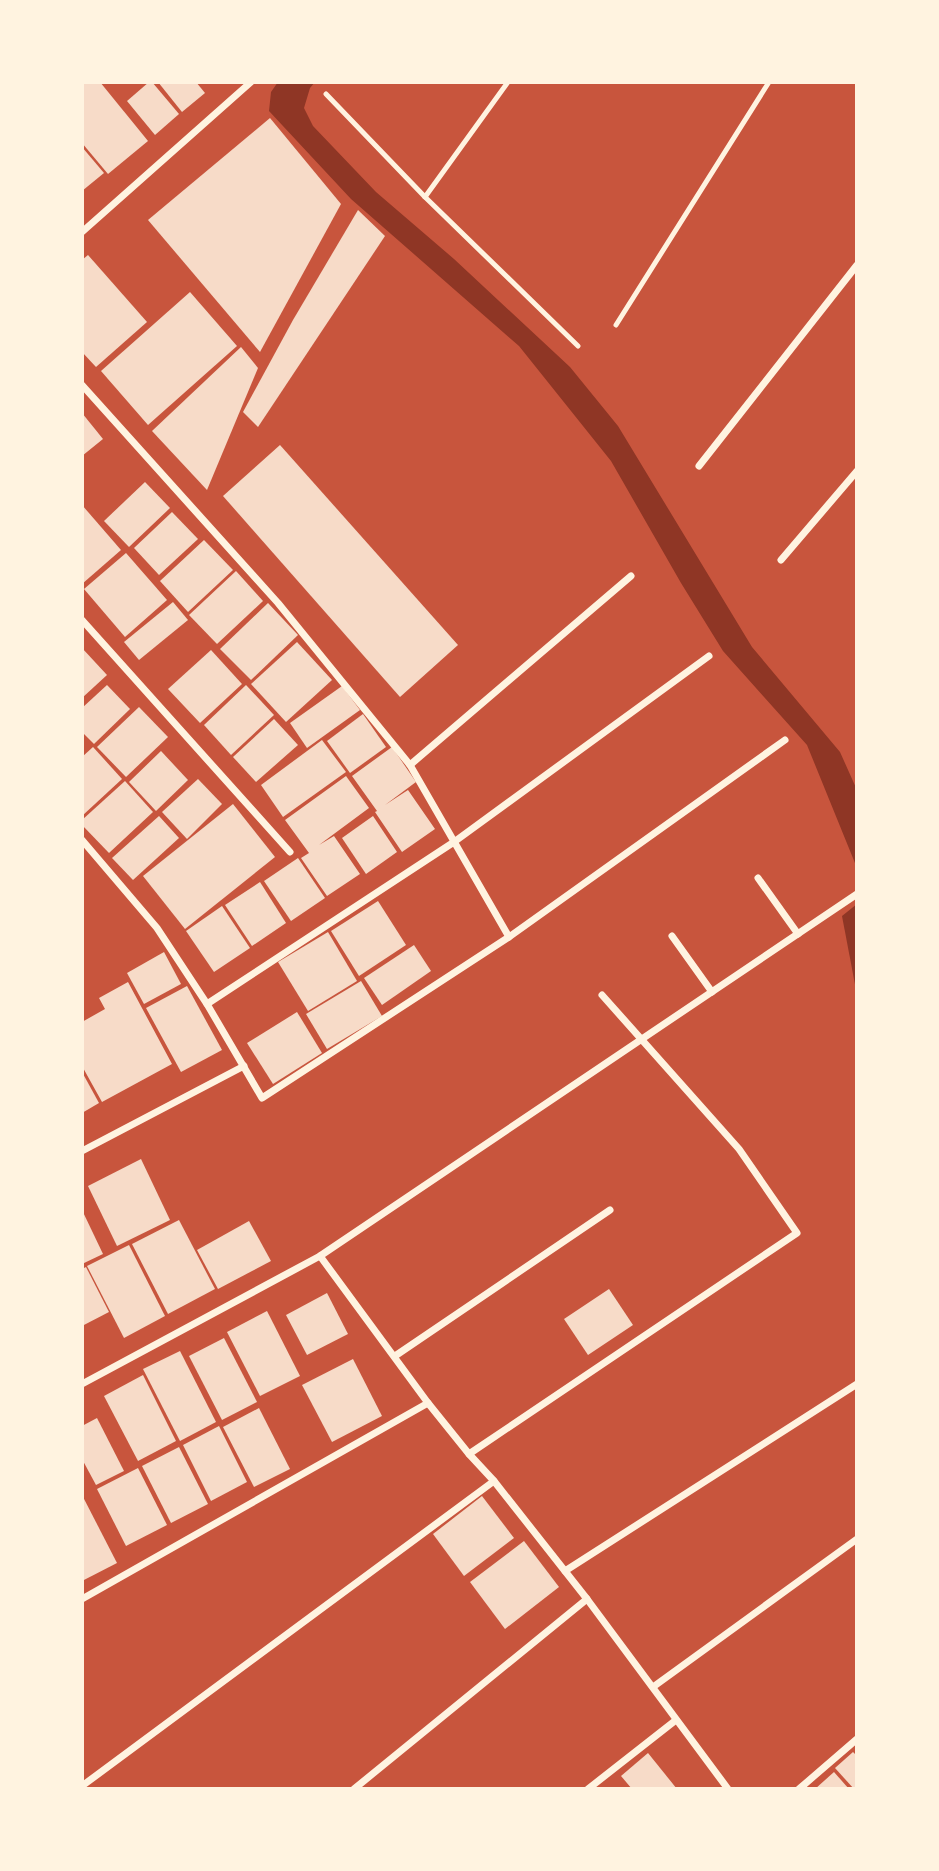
<svg xmlns="http://www.w3.org/2000/svg" width="939" height="1871" font-family="Roboto,sans-serif">
<style>
.water{fill:#8f3625}
.building{fill:#f7dbc8}
.lines{fill:none;stroke-linecap:round;stroke-linejoin:round}
.service{stroke:#fff3e0;stroke-width:5}
.minor{stroke:#fff3e0;stroke-width:7}
</style>
<rect width="100%" height="100%" fill="#c8553d"/>
<g class="water">
<path d="M 278,82 L 315,82 L 310,88 L 304,108 L 313,126 L 376,192 L 454,259 L 570,367 L 618,426 L 752,647 L 840,752 L 857,790 L 857,868 L 807,745 L 723,651 L 681,583 L 611,461 L 519,346 L 351,199 L 269,111 L 271,92 Z"/>
<path d="M 857,904 L 857,995 L 842,916 Z"/>
</g>
<g class="building">
<path d="M 82,82 L 100,82 L 148,141 L 108,174 L 82,143 Z"/>
<path d="M 149,82 L 152,82 L 179,114 L 155,135 L 127,101 Z"/>
<path d="M 158,82 L 196,82 L 205,93 L 182,112 Z"/>
<path d="M 270,118 L 341,204 L 260,352 L 148,220 Z"/>
<path d="M 82,147 L 104,173 L 82,191 Z"/>
<path d="M 358,210 L 385,236 L 258,427 L 243,412 L 293,320 Z"/>
<path d="M 88,255 L 147,322 L 96,367 L 82,352 L 82,260 Z"/>
<path d="M 190,292 L 237,346 L 148,425 L 101,371 Z"/>
<path d="M 241,347 L 258,368 L 207,490 L 152,431 Z"/>
<path d="M 82,413 L 103,439 L 82,456 Z"/>
<path d="M 280,445 L 458,645 L 400,697 L 223,496 Z"/>
<path d="M 145,482 L 170,508 L 129,547 L 104,521 Z"/>
<path d="M 82,505 L 121,550 L 82,584 Z"/>
<path d="M 172,512 L 198,539 L 159,575 L 134,548 Z"/>
<path d="M 204,540 L 233,570 L 188,612 L 160,581 Z"/>
<path d="M 126,553 L 167,600 L 125,637 L 84,589 Z"/>
<path d="M 236,571 L 263,601 L 217,644 L 189,615 Z"/>
<path d="M 173,602 L 188,620 L 139,660 L 124,642 Z"/>
<path d="M 268,603 L 298,635 L 251,680 L 220,649 Z"/>
<path d="M 297,642 L 332,680 L 286,722 L 251,684 Z"/>
<path d="M 82,648 L 107,675 L 82,698 Z"/>
<path d="M 211,650 L 242,684 L 200,723 L 168,689 Z"/>
<path d="M 107,685 L 130,709 L 94,744 L 82,732 L 82,708 Z"/>
<path d="M 246,685 L 274,715 L 231,755 L 204,725 Z"/>
<path d="M 342,686 L 360,710 L 307,748 L 290,723 Z"/>
<path d="M 139,707 L 168,737 L 126,777 L 97,747 Z"/>
<path d="M 363,714 L 386,747 L 350,773 L 327,741 Z"/>
<path d="M 274,719 L 298,745 L 256,782 L 233,757 Z"/>
<path d="M 322,740 L 346,772 L 283,817 L 261,785 Z"/>
<path d="M 93,747 L 122,779 L 82,816 L 82,757 Z"/>
<path d="M 392,747 L 416,782 L 385,805 L 408,790 L 435,829 L 402,852 L 375,812 L 377,811 L 352,776 Z"/>
<path d="M 161,751 L 188,780 L 156,811 L 129,782 Z"/>
<path d="M 346,776 L 369,808 L 319,845 L 334,836 L 360,874 L 327,896 L 301,858 L 309,853 L 285,820 Z"/>
<path d="M 198,779 L 222,804 L 187,839 L 162,812 Z"/>
<path d="M 125,781 L 153,812 L 109,853 L 82,825 L 82,820 Z"/>
<path d="M 233,804 L 275,857 L 185,929 L 143,876 Z"/>
<path d="M 159,816 L 179,838 L 133,880 L 112,858 Z"/>
<path d="M 373,816 L 397,852 L 366,874 L 342,838 Z"/>
<path d="M 298,858 L 325,898 L 291,921 L 264,881 Z"/>
<path d="M 260,882 L 286,923 L 252,946 L 225,905 Z"/>
<path d="M 378,901 L 406,945 L 359,976 L 331,931 Z"/>
<path d="M 222,906 L 250,948 L 214,972 L 186,931 Z"/>
<path d="M 328,932 L 357,981 L 308,1011 L 278,962 Z"/>
<path d="M 414,945 L 431,971 L 382,1005 L 364,978 Z"/>
<path d="M 164,952 L 181,984 L 144,1004 L 127,973 Z"/>
<path d="M 361,981 L 382,1016 L 327,1049 L 306,1014 Z"/>
<path d="M 128,982 L 172,1064 L 102,1102 L 82,1066 L 82,1022 L 105,1009 L 99,998 Z"/>
<path d="M 187,986 L 222,1050 L 181,1072 L 146,1008 Z"/>
<path d="M 297,1012 L 322,1053 L 273,1084 L 247,1043 Z"/>
<path d="M 82,1072 L 99,1103 L 82,1113 Z"/>
<path d="M 141,1159 L 170,1220 L 117,1246 L 88,1186 Z"/>
<path d="M 82,1210 L 103,1254 L 82,1264 Z"/>
<path d="M 179,1220 L 215,1289 L 168,1314 L 132,1244 Z"/>
<path d="M 249,1221 L 271,1261 L 218,1289 L 197,1250 Z"/>
<path d="M 129,1245 L 165,1316 L 124,1338 L 87,1266 Z"/>
<path d="M 86,1267 L 109,1312 L 82,1326 L 82,1269 Z"/>
<path d="M 609,1289 L 633,1325 L 588,1355 L 564,1319 Z"/>
<path d="M 327,1293 L 348,1334 L 307,1355 L 286,1315 Z"/>
<path d="M 267,1311 L 300,1376 L 260,1396 L 227,1332 Z"/>
<path d="M 224,1338 L 257,1402 L 222,1420 L 189,1356 Z"/>
<path d="M 180,1351 L 216,1422 L 180,1441 L 143,1369 Z"/>
<path d="M 353,1359 L 382,1416 L 332,1442 L 302,1385 Z"/>
<path d="M 143,1375 L 176,1441 L 138,1461 L 104,1396 Z"/>
<path d="M 259,1408 L 290,1469 L 254,1487 L 223,1427 Z"/>
<path d="M 97,1418 L 124,1471 L 96,1485 L 82,1459 L 82,1426 Z"/>
<path d="M 219,1426 L 247,1482 L 211,1501 L 183,1445 Z"/>
<path d="M 179,1447 L 208,1504 L 171,1523 L 142,1466 Z"/>
<path d="M 138,1468 L 167,1525 L 126,1546 L 97,1489 Z"/>
<path d="M 82,1495 L 117,1563 L 82,1581 Z"/>
<path d="M 482,1496 L 514,1538 L 464,1576 L 433,1534 Z"/>
<path d="M 524,1541 L 559,1587 L 505,1629 L 470,1582 Z"/>
<path d="M 853,1752 L 857,1756 L 857,1789 L 854,1789 L 835,1768 Z"/>
<path d="M 648,1753 L 677,1789 L 632,1789 L 621,1776 Z"/>
<path d="M 834,1772 L 849,1789 L 815,1789 Z"/>
</g>
<g class="lines">
<g class="service">
<path d="M 326,94 L 425,197 L 578,346"/>
<path d="M 425,197 L 508,82"/>
<path d="M 616,325 L 769,82"/>
</g>
<g class="minor">
<path d="M 82,232 L 251,82"/>
<path d="M 82,385 L 278,603 L 410,765 L 509,937"/>
<path d="M 699,466 L 857,265"/>
<path d="M 781,560 L 857,471"/>
<path d="M 82,620 L 290,852"/>
<path d="M 410,765 L 631,576"/>
<path d="M 82,840 L 157,928 L 207,1004 L 262,1098 L 509,937 L 785,740"/>
<path d="M 758,878 L 798,934"/>
<path d="M 672,936 L 712,992"/>
<path d="M 207,1004 L 454,842 L 709,656"/>
<path d="M 82,1151 L 244,1066"/>
<path d="M 320,1256 L 428,1403 L 469,1454 L 494,1481 L 587,1599 L 728,1789"/>
<path d="M 395,1356 L 610,1210"/>
<path d="M 82,1384 L 320,1256 L 857,894"/>
<path d="M 469,1454 L 797,1233 L 739,1149 L 602,995"/>
<path d="M 565,1571 L 857,1384"/>
<path d="M 82,1599 L 428,1403"/>
<path d="M 653,1687 L 857,1539"/>
<path d="M 82,1786 L 494,1481"/>
<path d="M 354,1789 L 587,1599"/>
<path d="M 588,1789 L 676,1720"/>
<path d="M 799,1789 L 857,1739"/>
</g>
</g>
<rect width="939" height="1871" fill="none" stroke="#fff3e0" stroke-width="168"/>
</svg>
